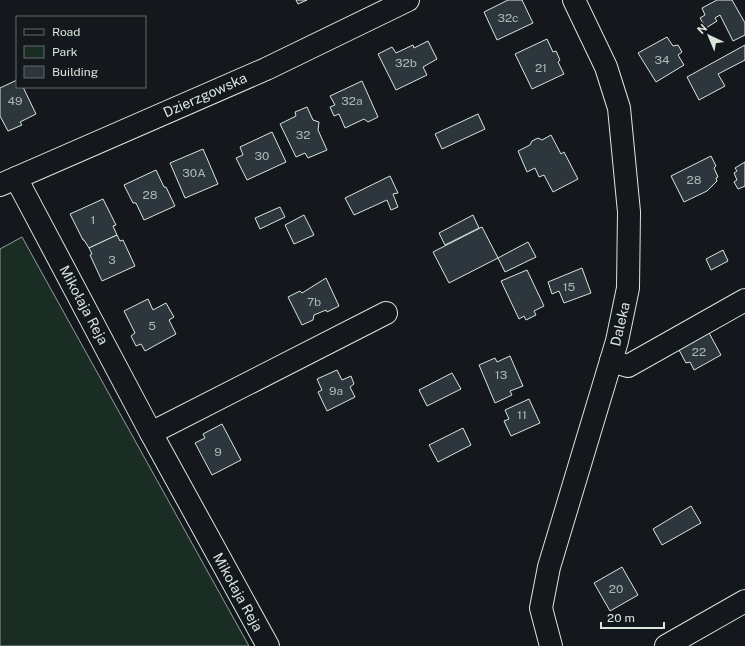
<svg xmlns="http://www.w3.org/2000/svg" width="745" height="646" font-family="'Public Sans',sans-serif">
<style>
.green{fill:#1a2d24;stroke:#939e99}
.building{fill:#2c363c;stroke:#d8e6dc}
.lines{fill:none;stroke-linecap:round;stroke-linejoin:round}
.minor-casing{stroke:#d8e6dc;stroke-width:24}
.minor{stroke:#14181c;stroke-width:22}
.labels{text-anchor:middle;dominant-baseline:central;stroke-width:3;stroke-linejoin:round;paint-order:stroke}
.number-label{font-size:12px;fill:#adbab4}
.street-label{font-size:14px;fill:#d8e6dc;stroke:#14181c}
</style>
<rect width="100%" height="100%" fill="#14181c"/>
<path class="green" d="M 22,237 L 249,646 L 0,646 L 0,249 Z"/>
<g class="building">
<path d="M 296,0 L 307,0 L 298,4 Z"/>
<path d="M 508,0 L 522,0 L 533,23 L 497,40 L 484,12 Z"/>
<path d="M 717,0 L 732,0 L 745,23 L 745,35 L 733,41 L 720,15 L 715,18 L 717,21 L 706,28 L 700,18 L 705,15 L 702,8 Z"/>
<path d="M 667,37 L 673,46 L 678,45 L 682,52 L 678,55 L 684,65 L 656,82 L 638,53 Z"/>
<path d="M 547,39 L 553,52 L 556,51 L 560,60 L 558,62 L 564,74 L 532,89 L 515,54 Z"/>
<path d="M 428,41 L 437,59 L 423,67 L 427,75 L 396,90 L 378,54 L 392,47 L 396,53 L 413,45 L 414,48 Z"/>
<path d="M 745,45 L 745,60 L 718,74 L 725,86 L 699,100 L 687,77 Z"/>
<path d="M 17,80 L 17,87 L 23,87 L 36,114 L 20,122 L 22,125 L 8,131 L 0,116 L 0,88 Z"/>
<path d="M 362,81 L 378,117 L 368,122 L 364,119 L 345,128 L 339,114 L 334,116 L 330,107 L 335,105 L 330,96 Z"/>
<path d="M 307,107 L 313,120 L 319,122 L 318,130 L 327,150 L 308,158 L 305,153 L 296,157 L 280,124 L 296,116 L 295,112 Z"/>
<path d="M 478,114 L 485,129 L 442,149 L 435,134 Z"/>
<path d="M 272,132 L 286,162 L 247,180 L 236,158 L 243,155 L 240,147 Z"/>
<path d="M 551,135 L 561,154 L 564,152 L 578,179 L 553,192 L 544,175 L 539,177 L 535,168 L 527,172 L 518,151 L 530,145 L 532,141 L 538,138 L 542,140 Z"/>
<path d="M 203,149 L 218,184 L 185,198 L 170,163 Z"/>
<path d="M 711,156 L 716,166 L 714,168 L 718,177 L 716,178 L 717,181 L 707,191 L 684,202 L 671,176 Z"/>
<path d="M 745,162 L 745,186 L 738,189 L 734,182 L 737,180 L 734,173 L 737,171 L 735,168 Z"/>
<path d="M 156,170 L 164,187 L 166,187 L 175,206 L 144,220 L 136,203 L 133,203 L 124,185 Z"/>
<path d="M 390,176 L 398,193 L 393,194 L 398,207 L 391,210 L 387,200 L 354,215 L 345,198 Z"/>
<path d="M 103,199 L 116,225 L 113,226 L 117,235 L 89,248 L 84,240 L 83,240 L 70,214 Z"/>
<path d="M 280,207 L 285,217 L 260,229 L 255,218 Z"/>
<path d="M 304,215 L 314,235 L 294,244 L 285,225 Z"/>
<path d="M 473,215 L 479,228 L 445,245 L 439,233 Z"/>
<path d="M 482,227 L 498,258 L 449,283 L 433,252 Z"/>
<path d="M 117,235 L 120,241 L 123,240 L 135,266 L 102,281 L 90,255 L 92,254 L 89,248 Z"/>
<path d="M 528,242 L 536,257 L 505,272 L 498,258 Z"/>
<path d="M 723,250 L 728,261 L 711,270 L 706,259 Z"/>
<path d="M 582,268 L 591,293 L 564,303 L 559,291 L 552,294 L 548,282 Z"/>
<path d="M 527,270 L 544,306 L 534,311 L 536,315 L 526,320 L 524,316 L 519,319 L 501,281 Z"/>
<path d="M 326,278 L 339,306 L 327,312 L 326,310 L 314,315 L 313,320 L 302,325 L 288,297 L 300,291 L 302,293 Z"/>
<path d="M 148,299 L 153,310 L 166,303 L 174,317 L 169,320 L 176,334 L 145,351 L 141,344 L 136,346 L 131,336 L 135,333 L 124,311 Z"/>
<path d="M 708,331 L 721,355 L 694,370 L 690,362 L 686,363 L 678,348 Z"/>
<path d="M 510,356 L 523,386 L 510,391 L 512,395 L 495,403 L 479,365 L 495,358 L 497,362 Z"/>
<path d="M 337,370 L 342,380 L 351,376 L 354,384 L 350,387 L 355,397 L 327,411 L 318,392 L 322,390 L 317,379 Z"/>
<path d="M 452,373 L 461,389 L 427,406 L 419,390 Z"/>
<path d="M 529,399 L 540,423 L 511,436 L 504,421 L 509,419 L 505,410 Z"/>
<path d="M 222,424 L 241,460 L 212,475 L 195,443 L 205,438 L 203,434 Z"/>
<path d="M 463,428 L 471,445 L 438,462 L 429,445 Z"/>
<path d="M 691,506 L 701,523 L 662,545 L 653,529 Z"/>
<path d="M 622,567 L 638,595 L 610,611 L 594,583 Z"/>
</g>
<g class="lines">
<defs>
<g id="minor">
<path d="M 16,178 L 151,433 L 386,313"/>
<path d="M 0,185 L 266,69 L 408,0"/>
<path d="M 611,361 L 628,366 L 745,300"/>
<path d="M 151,433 L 268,646"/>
<path d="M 551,646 L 541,608 L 549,567 L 617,341 L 628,288 L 629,212 L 619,108 L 606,67 L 574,0"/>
<path d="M 666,646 L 745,601"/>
</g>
</defs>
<use href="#minor" class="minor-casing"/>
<use href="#minor" class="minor"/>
</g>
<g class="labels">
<g class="number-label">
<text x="508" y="18">32c</text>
<text x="662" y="60">34</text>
<text x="406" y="63">32b</text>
<text x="541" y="68">21</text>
<text x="15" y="101">49</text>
<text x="352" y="101">32a</text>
<text x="303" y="135">32</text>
<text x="262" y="156">30</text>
<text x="194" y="173">30A</text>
<text x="694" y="180">28</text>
<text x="150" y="195">28</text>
<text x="93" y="220">1</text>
<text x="112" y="260">3</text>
<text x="569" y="287">15</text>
<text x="314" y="302">7b</text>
<text x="152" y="326">5</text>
<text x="699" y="352">22</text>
<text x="501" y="375">13</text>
<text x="336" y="391">9a</text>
<text x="522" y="415">11</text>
<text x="218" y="452">9</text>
<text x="616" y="589">20</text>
</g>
<g class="street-label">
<text transform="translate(205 95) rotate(-24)">Dzierzgowska</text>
<text transform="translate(84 305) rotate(62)">Mikołaja Reja</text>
<text transform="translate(620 324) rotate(-77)">Daleka</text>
<text transform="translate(238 592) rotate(61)">Mikołaja Reja</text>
</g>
</g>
<rect x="16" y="16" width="130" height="72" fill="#14181c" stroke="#626a69"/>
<rect x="24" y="29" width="20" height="6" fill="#14181c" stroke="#626a69"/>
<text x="52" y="36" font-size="12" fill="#d8e6dc">Road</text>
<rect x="24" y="46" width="20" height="12" fill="#1a2d24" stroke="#626a69"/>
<text x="52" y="56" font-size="12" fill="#d8e6dc">Park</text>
<rect x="24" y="66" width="20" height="12" fill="#2c363c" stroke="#626a69"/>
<text x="52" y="76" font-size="12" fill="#d8e6dc">Building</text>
<g transform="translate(709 36) rotate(316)" stroke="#14181c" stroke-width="3" paint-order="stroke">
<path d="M0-3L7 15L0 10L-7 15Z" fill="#d8e6dc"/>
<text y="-6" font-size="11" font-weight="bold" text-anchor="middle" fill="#d8e6dc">N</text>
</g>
<path d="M601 622v6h63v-6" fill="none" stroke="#d8e6dc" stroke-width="2"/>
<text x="607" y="622" font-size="12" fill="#d8e6dc" stroke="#14181c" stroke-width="3" paint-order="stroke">20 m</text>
</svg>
